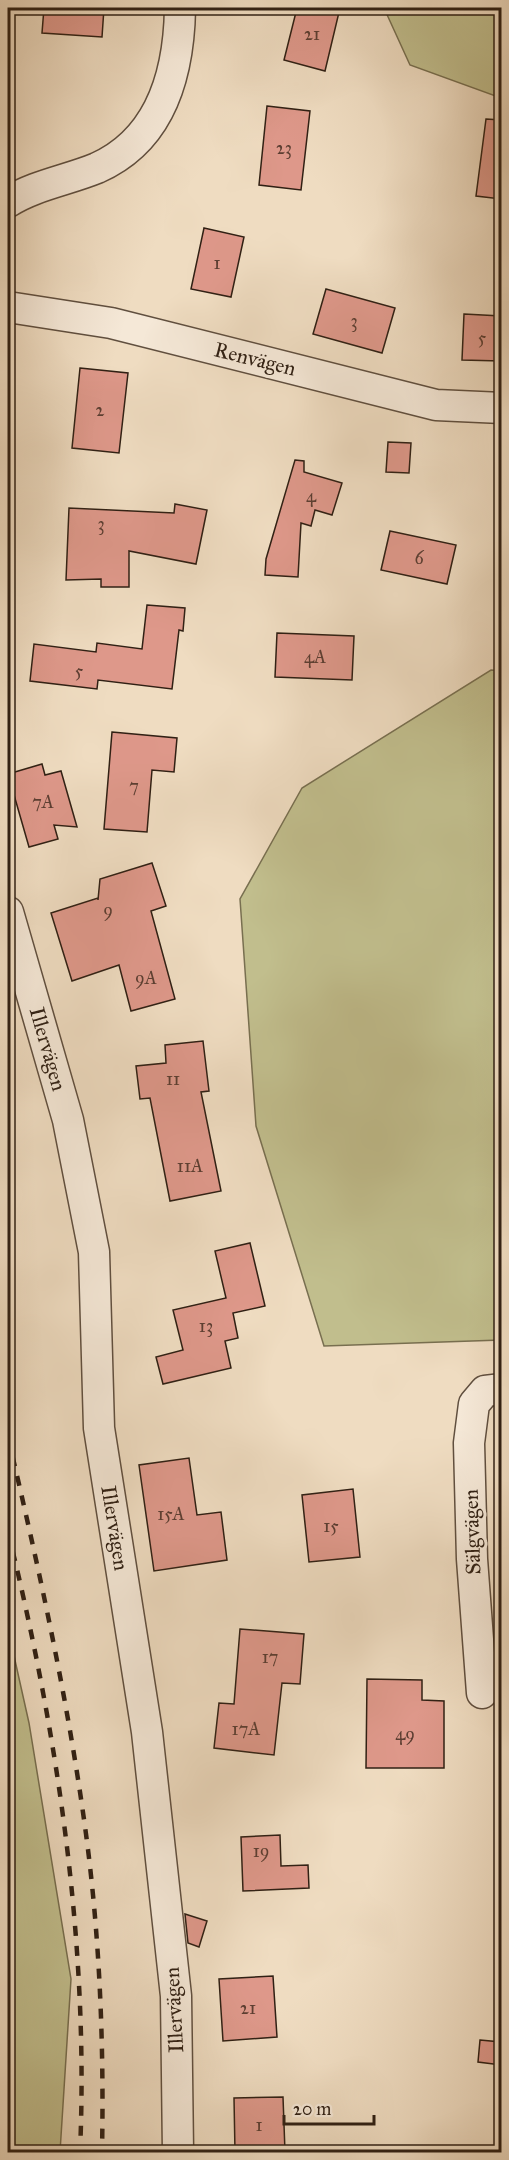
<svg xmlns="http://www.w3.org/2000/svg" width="509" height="2160" font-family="'IM FELL Great Primer',serif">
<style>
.green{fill:#c1be8d;stroke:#786f50;stroke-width:1.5}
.building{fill:#de988a;stroke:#302014;stroke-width:1.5}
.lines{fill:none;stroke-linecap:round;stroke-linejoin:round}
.minor-casing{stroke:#604f3f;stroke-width:33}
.minor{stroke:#f5e8d7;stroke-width:30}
.rail{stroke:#302014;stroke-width:4.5;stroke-dasharray:10 10;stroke-linecap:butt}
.labels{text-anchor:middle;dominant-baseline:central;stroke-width:6;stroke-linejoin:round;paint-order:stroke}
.number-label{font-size:18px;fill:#5c3e32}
.street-label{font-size:21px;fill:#302014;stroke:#f5e8d7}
</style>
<rect width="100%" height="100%" fill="#efdcc1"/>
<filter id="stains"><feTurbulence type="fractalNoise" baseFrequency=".00333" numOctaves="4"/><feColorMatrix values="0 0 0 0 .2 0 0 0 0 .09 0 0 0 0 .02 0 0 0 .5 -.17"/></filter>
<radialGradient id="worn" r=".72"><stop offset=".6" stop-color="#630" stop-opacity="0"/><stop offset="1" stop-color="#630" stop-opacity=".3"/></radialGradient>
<g class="green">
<path d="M 384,8 L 501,8 L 501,98 L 410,65 Z"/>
<path d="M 491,670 L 502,671 L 501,1340 L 324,1346 L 256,1126 L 240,899 L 302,788 Z"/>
<path d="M 8,1629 L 29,1723 L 71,1979 L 60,2152 L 8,2152 Z"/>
</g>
<g class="building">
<path d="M 44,8 L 104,8 L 102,37 L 42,33 Z"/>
<path d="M 297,8 L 340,8 L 325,71 L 284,60 Z"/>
<path d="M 267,106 L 310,111 L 301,190 L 259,185 Z"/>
<path d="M 486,119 L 501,120 L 501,199 L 476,196 Z"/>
<path d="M 204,228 L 244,237 L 231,297 L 191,289 Z"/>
<path d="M 326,289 L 395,308 L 382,353 L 313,334 Z"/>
<path d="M 464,314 L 501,316 L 501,361 L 462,360 Z"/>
<path d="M 80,368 L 128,373 L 119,453 L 72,448 Z"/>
<path d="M 388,442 L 411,443 L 409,473 L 386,472 Z"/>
<path d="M 295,460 L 304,461 L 304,472 L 342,483 L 332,515 L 315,510 L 311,526 L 301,523 L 298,577 L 265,575 L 266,559 Z"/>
<path d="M 175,504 L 207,510 L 196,564 L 129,551 L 129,587 L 101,587 L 101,579 L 66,580 L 69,508 L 174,513 Z"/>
<path d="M 390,531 L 456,545 L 447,584 L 381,570 Z"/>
<path d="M 147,605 L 185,608 L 183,631 L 179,630 L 172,689 L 98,680 L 97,689 L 30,681 L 34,644 L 96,652 L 97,643 L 142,649 Z"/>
<path d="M 277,633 L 354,636 L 352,680 L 275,677 Z"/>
<path d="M 112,732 L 177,738 L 174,772 L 152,770 L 147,832 L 104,829 Z"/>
<path d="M 42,764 L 45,775 L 61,771 L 77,827 L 54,825 L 58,839 L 29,847 L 8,774 Z"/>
<path d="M 152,863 L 166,906 L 151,911 L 175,999 L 131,1011 L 119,965 L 72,981 L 51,913 L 98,898 L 98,900 L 100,879 Z"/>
<path d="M 203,1041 L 209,1091 L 201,1092 L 221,1191 L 170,1201 L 150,1098 L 140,1099 L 136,1066 L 166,1063 L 165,1045 Z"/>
<path d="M 250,1243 L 265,1306 L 233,1313 L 238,1338 L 225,1341 L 231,1368 L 163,1384 L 156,1357 L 183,1350 L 173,1310 L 226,1298 L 215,1251 Z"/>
<path d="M 189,1458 L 197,1515 L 221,1512 L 227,1560 L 154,1571 L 139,1465 Z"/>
<path d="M 353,1489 L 360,1557 L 309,1562 L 302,1495 Z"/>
<path d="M 240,1629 L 304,1634 L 300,1684 L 282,1683 L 274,1755 L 214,1748 L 219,1703 L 234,1704 Z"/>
<path d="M 367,1679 L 422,1680 L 422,1700 L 444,1701 L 444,1768 L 366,1768 Z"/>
<path d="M 280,1835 L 281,1866 L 308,1865 L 309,1888 L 243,1891 L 241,1837 Z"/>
<path d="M 185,1914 L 207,1921 L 199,1947 L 188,1943 Z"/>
<path d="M 273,1976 L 277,2037 L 223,2041 L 219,1979 Z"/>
<path d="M 480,2040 L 501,2042 L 501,2065 L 478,2062 Z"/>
<path d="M 283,2097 L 285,2152 L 235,2152 L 234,2098 Z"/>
</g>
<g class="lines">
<defs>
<g id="minor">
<path d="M 8,202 C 35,185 68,180 97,168 C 162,139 179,72 180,8"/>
<path d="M 8,307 L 111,323 L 436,405 L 502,408"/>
<path d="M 8,912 L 68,1120 L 94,1252 L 99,1428 L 147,1732 L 176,1996 L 178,2152"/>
<path d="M 482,1693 L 472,1559 L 469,1443 L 474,1404 L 485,1391 L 502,1389"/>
</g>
</defs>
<use href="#minor" class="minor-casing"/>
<use href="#minor" class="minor"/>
<g class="rail">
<path d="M 8,1437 C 39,1569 68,1700 86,1834 C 100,1939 104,2047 102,2152"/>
<path d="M 8,1532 C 58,1734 89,1945 80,2152"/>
</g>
</g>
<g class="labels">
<g class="number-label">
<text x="312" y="34">21</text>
<text x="284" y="148">23</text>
<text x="217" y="263">1</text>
<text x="354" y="321">3</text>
<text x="482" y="338">5</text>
<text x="100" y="410">2</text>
<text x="311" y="496">4</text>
<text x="101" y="524">3</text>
<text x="419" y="558">6</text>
<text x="315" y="657">4A</text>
<text x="79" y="671">5</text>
<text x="134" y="786">7</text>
<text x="43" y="802">7A</text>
<text x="108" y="910">9</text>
<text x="146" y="978">9A</text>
<text x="173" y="1079">11</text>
<text x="190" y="1166">11A</text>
<text x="206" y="1326">13</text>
<text x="171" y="1514">15A</text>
<text x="331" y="1526">15</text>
<text x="270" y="1657">17</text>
<text x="246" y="1729">17A</text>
<text x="405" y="1734">49</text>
<text x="261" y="1851">19</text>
<text x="248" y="2008">21</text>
<text x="259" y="2125">1</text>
</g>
<g class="street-label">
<text transform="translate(255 359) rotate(14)">Renvägen</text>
<text transform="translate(48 1049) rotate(74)">Illervägen</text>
<text transform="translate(115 1528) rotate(81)">Illervägen</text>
<text transform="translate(472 1532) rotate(-92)">Sälgvägen</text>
<text transform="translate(174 2010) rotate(-93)">Illervägen</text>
</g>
</g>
<rect width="509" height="2160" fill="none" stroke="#efdcc1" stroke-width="30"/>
<rect x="9" y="9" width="491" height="2142" fill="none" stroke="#302014" stroke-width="3"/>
<rect x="15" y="15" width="479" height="2130" fill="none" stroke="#302014" stroke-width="1.5"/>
<path d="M284 2115v9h90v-9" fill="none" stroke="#302014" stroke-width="3"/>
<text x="293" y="2115" font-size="18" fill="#302014" stroke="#f5e8d7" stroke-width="4.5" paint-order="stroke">20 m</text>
<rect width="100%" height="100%" filter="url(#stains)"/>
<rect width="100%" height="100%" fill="url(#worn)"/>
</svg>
